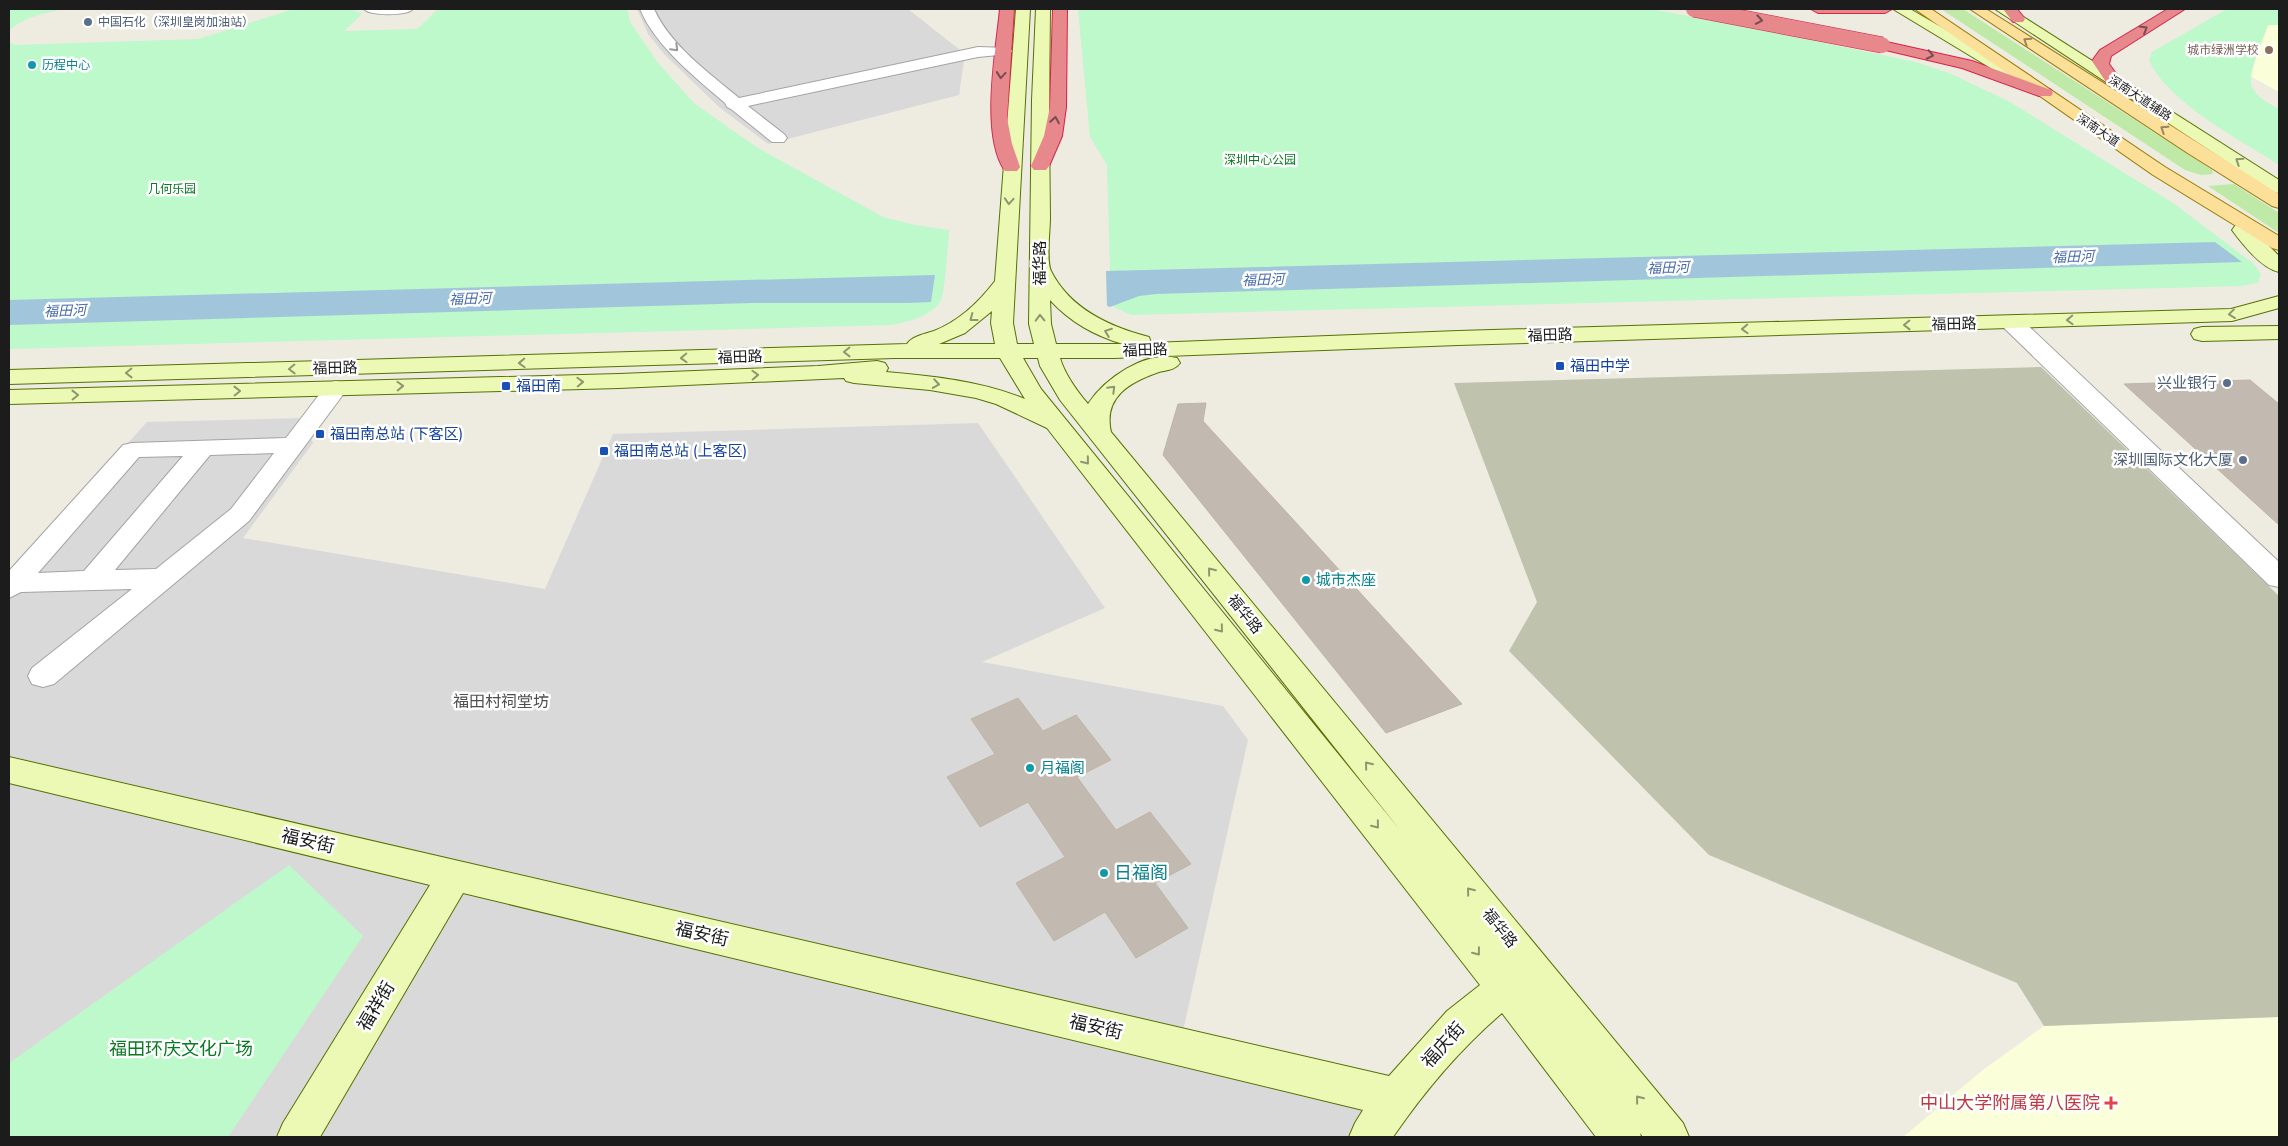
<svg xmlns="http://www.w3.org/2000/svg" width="2288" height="1146" font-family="'Nunito Sans','Noto Sans SC',sans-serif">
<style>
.residential{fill:#dad9d9}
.education{fill:#faffd9}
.construction{fill:#bfc2ad}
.grass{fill:#bee9a6}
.park{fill:#bdf9ca}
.water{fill:#a1c6dc}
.building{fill:#c2bab1;stroke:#bfb4a4}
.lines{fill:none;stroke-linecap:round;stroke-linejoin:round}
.street-casing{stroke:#a3a3a3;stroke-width:2}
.secondary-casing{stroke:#567105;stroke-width:2}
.primary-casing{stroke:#947800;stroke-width:2}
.highway-casing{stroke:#d72348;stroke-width:2}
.street{fill:#fff;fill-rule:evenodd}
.secondary{fill:#ecf9b4;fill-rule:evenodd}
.primary{fill:#fcdf98;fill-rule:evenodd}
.highway{fill:#e6888c;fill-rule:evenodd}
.highway-bridge-casing{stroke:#d72348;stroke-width:17;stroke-linecap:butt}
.highway-bridge{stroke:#e6888c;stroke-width:16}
.oneway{stroke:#774d4e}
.oneway2{stroke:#978760}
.oneway3{stroke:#999}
.oneway4{stroke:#8e9670}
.service-dot{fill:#5c6f8a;stroke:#fff;stroke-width:2}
.education-dot{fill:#8d6e63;stroke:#fff;stroke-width:2}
.culture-dot{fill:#0f9aa8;stroke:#fff;stroke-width:2}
.transit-dot{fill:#1a4fb4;stroke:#fff;stroke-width:2}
.health-dot{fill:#e0444e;stroke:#fff;stroke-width:2}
.labels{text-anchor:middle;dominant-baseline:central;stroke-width:5;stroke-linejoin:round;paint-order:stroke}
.far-service-label{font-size:12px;fill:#4e5e75;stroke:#fff;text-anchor:start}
.far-education-label{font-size:12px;fill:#785e54;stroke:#fff;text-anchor:end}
.far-culture-label{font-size:12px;fill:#0d838f;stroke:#fff;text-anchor:start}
.far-street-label{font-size:12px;fill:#1c1c1c;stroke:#fff}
.far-park-label{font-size:12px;fill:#0b7924;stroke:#fff}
.far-water-label{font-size:14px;font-style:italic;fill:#496cab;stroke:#fff}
.street-label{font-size:15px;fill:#1c1c1c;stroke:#fff}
.transit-label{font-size:15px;fill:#164399;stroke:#fff;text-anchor:start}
.service-label{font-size:15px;fill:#4e5e75;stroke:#fff;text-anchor:end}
.culture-label{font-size:15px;fill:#0d838f;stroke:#fff;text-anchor:start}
.neighbourhood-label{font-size:16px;fill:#4f4f4f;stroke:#fff}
.near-street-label{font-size:18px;fill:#1c1c1c;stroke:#fff}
.near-culture-label{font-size:18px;fill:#0d838f;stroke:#fff;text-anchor:start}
.near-park-label{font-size:18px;fill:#0b7924;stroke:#fff}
.near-health-label{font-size:18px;fill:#be3a42;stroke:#fff;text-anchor:end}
</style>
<rect width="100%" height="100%" fill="#eeebe1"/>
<g class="residential">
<path d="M 637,9 L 908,9 L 965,54 L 959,95 L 768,144 L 719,107 L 664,54 L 648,34 Z"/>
<path d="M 303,418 L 313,443 L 243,538 L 545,589 L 613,434 L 978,423 L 1105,608 L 982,662 L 1223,706 L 1248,740 L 1183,1031 L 1414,1099 L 1388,1137 L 9,1137 L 9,574 L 147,422 Z"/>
</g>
<g class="education">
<path d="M 2268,25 L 2279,25 L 2279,92 L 2250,76 Z"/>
<path d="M 2279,1017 L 2279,1137 L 1903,1137 L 1984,1069 L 2044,1026 Z"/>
</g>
<path class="construction" d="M 2041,367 L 2279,596 L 2279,1017 L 2044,1026 L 2017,983 L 1709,855 L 1509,651 L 1537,602 L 1454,383 Z"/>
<g class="grass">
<path d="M 1941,9 L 1963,9 L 2212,170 L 2213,174 L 2201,175 L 2185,170 Z"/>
<path d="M 2234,184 L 2279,213 L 2279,233 L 2208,186 Z"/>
</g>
<g class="park">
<path d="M 9,9 L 64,9 C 45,13 23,17 9,31 Z"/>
<path d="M 294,9 L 351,9 L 362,14 L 344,31 L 417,29 L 438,9 L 627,9 L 630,22 L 658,63 L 695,104 L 758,148 L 883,217 L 915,225 L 949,230 C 948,243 945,292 941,300 C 931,317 908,322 890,325 L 9,349 L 9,42 L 15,45 L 198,39 Z"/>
<path d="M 1078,9 L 1650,9 L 1758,29 L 1915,62 L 1949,73 L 2010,102 L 2173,203 L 2254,264 L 2261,274 L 2258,283 L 2241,286 L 1131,315 L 1111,305 L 1107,165 L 1090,137 Z"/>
<path d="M 2227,9 L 2279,9 L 2279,25 L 2268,25 C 2263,39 2247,73 2252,87 C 2256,97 2270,104 2279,109 L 2279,165 C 2238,138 2171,105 2149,61 L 2152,52 Z"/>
<path d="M 289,865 L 363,936 L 228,1137 L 9,1137 L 9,1063 Z"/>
</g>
<g class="water">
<path d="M 2215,242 L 2242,262 L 1156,294 L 1139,296 L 1110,307 L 1107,306 L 1106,271 Z"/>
<path d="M 935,275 L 931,302 L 909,303 L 752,303 L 9,325 L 9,300 Z"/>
</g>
<g class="building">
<path d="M 2250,380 L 2279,404 L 2279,525 L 2124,384 Z"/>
<path d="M 1206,403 L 1203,421 L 1462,704 L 1386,733 L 1163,455 L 1178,404 Z"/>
<path d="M 1018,698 L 1043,731 L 1076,715 L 1111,760 L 1077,777 L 1116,830 L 1150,812 L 1191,864 L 1155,883 L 1188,928 L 1136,958 L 1105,912 L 1054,941 L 1016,883 L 1065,857 L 1028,802 L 980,827 L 947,777 L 995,754 L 971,719 Z"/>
</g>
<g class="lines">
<defs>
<g id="street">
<path d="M 364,9 L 413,9 C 408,16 369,16 364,9 Z"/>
<path d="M 640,9 L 654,9 C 670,45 709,73 739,98 L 978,47 L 1009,48 L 1012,51 L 1009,54 L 978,57 L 748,106 L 784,134 L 787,138 L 784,142 L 772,142 L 731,109 L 727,107 L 725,103 C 695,77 656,47 640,9 Z"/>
<path d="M 2011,316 L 2019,317 L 2279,562 L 2279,587 L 2269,585 L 2003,327 L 2000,322 L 2003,317 Z"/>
<path d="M 336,381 L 344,383 L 348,388 L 249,521 L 54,684 L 43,687 L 32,684 L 28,676 L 32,668 L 132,589 L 21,592 L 9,598 L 9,571 L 123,445 L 132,443 L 286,438 L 328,383 ZM 274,453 L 231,509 L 156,569 L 115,570 L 210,455 ZM 183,456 L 84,571 L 38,573 L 139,457 Z"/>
</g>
<g id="secondary">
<path d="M 1016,9 L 1030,9 L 1013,323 L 1017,344 L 1034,344 L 1029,324 L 1032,100 L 1036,9 L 1050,9 C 1049,79 1049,148 1050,218 C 1050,230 1046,261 1051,271 C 1070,309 1110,327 1149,337 L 1151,343 L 1458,331 L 2231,309 L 2279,296 L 2279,308 L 2232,321 L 1458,345 L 1114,358 L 1060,358 C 1065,375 1077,391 1088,404 C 1104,379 1145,350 1177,358 L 1180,363 C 1175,370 1167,370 1159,372 C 1130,382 1103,397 1111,432 L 1683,1123 L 1689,1137 L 1643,1137 L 1640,1133 L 1641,1137 L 1596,1137 L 1502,1013 C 1460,1049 1424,1092 1393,1137 L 1349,1137 L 1355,1123 L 1363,1110 L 463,893 L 320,1137 L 277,1137 L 283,1123 L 430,885 L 9,783 L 9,757 L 1389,1076 L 1447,1011 L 1480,985 L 1047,428 L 996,404 L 976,398 L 930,390 L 854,383 L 846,381 L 844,378 L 619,388 L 9,404 L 9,390 L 619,374 L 818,366 L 877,361 L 885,363 L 888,368 L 886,372 C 933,376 981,381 1025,399 L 1000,358 L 895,358 L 9,384 L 9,370 L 907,344 C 912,336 925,334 934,331 C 959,321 979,302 995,281 ZM 1050,300 C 1070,322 1095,336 1123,344 L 1056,344 L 1051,324 ZM 992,311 L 991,323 L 995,344 L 939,344 L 965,333 ZM 1023,358 L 1038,358 L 1040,366 L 1060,400 L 1400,830 L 1041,389 Z"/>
<path d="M 1893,9 L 1910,9 L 2034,81 L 2036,84 L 2034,87 L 2022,87 Z"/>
<path d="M 1995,9 L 2011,9 L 2279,180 L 2279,193 L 2273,192 Z"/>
<path d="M 2242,224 L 2249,226 L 2279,256 L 2279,272 C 2261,268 2243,245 2232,230 L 2235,226 Z"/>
<path d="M 2202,327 L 2279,326 L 2279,339 L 2202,341 L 2194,339 L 2191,334 L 2194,329 Z"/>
</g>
<g id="primary">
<path d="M 1915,9 L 1931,9 L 2165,167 L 2279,236 L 2279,250 L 2272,248 L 2153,175 Z"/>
<path d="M 1970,9 L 1986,9 L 2279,194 L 2279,208 L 2272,206 L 2186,152 Z"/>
</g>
<g id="highway">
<path d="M 1000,9 L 1014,9 L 1007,118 L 1012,144 L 1020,167 L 1017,171 L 1005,171 C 980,135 996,51 1000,9 Z"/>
<path d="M 1053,9 L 1067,9 L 1066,107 L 1062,136 L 1049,166 L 1046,170 L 1034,170 L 1031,166 L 1044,136 L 1050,107 Z"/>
<path d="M 1811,9 L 1892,9 L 1885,13 L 1818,13 Z"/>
<path d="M 2003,9 L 2017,9 L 2025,19 L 2023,22 L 2013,22 Z"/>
<path d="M 2168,9 L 2185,9 L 2111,56 L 2109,64 L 2122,82 L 2120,85 L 2108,85 L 2092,61 L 2100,50 Z"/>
<path d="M 1882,41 L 1972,61 L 2051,90 L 2053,93 L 2051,96 L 2039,96 L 1962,68 L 1877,48 L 1875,45 L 1877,42 Z"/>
</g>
</defs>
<use href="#street" class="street-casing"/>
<use href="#secondary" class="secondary-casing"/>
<use href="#primary" class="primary-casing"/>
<use href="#highway" class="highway-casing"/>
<use href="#street" class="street"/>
<use href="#secondary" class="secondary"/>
<use href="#primary" class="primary"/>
<use href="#highway" class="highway"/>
<defs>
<path id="highway-bridge" d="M 1694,9 L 1882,45"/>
</defs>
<use href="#highway-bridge" class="highway-bridge-casing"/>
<use href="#highway-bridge" class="highway-bridge"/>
</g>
<defs><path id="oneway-chevron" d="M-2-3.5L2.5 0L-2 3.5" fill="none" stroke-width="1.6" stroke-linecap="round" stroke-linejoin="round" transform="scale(1.25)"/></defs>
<g class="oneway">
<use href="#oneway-chevron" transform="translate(1759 20) rotate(10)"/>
<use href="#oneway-chevron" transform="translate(2144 29) rotate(-31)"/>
<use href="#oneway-chevron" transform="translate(1930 55) rotate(12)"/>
<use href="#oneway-chevron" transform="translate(1001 75) rotate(95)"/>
<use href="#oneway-chevron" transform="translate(1055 120) rotate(-81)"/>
</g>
<g class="oneway2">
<use href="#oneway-chevron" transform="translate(2027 41) rotate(-147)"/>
<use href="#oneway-chevron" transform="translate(2164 129) rotate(-147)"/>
</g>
<use class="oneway3" href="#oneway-chevron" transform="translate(675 48) rotate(45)"/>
<g class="oneway4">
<use href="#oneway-chevron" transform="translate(2239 161) rotate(-147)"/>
<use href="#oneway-chevron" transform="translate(1009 201) rotate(94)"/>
<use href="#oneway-chevron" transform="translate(2232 314) rotate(173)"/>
<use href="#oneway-chevron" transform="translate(973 318) rotate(143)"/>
<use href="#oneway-chevron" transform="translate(1040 318) rotate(-91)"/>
<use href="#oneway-chevron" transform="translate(2070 320) rotate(178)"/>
<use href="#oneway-chevron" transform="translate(1907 325) rotate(179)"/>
<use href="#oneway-chevron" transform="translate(1745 329) rotate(178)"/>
<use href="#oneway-chevron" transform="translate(1108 332) rotate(-159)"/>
<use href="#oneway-chevron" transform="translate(847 352) rotate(179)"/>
<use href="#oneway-chevron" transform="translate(684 358) rotate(178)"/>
<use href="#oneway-chevron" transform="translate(522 363) rotate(178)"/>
<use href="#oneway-chevron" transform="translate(292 369) rotate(179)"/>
<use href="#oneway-chevron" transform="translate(129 373) rotate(179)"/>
<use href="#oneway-chevron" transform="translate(755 375) rotate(-2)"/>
<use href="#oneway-chevron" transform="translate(580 382) rotate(-2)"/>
<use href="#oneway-chevron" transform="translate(936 384) rotate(9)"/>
<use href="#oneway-chevron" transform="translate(400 386) rotate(-2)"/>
<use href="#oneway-chevron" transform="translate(1112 389) rotate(-45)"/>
<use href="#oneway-chevron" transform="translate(237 391) rotate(-1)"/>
<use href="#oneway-chevron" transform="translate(75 395) rotate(-1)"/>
<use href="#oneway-chevron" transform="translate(1086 461) rotate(51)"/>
<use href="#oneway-chevron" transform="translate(1211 571) rotate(-129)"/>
<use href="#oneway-chevron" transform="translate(1220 629) rotate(51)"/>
<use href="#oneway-chevron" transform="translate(1368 765) rotate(-129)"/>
<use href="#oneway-chevron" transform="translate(1376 825) rotate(51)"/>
<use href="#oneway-chevron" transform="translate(1470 891) rotate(-129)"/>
<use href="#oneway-chevron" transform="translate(1477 952) rotate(52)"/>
<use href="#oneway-chevron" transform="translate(1639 1099) rotate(-129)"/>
</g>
<g class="service-dot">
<circle cx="88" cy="22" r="5"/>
<circle cx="2227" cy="383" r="5"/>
<circle cx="2243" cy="460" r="5"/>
</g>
<circle class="education-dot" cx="2269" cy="50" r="5"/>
<g class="culture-dot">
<circle cx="32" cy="65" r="5"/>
<circle cx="1306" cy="580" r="5"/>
<circle cx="1030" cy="768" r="5"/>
<circle cx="1104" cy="873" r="5"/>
</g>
<g class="transit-dot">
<rect x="1555" y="361" width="10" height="10" rx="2.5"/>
<rect x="501" y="381" width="10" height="10" rx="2.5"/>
<rect x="315" y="429" width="10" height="10" rx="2.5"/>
<rect x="599" y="446" width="10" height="10" rx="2.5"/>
</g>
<path class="health-dot" d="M2108.5 1095.5h5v5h5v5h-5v5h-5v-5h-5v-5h5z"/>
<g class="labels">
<g class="far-service-label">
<text x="98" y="22">中国石化（深圳皇岗加油站）</text>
</g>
<g class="far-education-label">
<text x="2259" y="50">城市绿洲学校</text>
</g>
<g class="far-culture-label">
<text x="42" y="65">历程中心</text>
</g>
<g class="far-street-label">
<text transform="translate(2140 98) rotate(33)">深南大道辅路</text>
<text transform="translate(2098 130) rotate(34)">深南大道</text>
</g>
<g class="far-park-label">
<text x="1260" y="160">深圳中心公园</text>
<text x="172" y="189">几何乐园</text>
</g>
<g class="far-water-label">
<text transform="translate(2073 257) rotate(-2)">福田河</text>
<text transform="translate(1668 268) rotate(-2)">福田河</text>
<text transform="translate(1263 280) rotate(-2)">福田河</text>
<text transform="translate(470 299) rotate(-2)">福田河</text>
<text transform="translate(65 311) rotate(-2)">福田河</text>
</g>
<g class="street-label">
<text transform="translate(1040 263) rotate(-90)">福华路</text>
<text transform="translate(1954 324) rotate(-1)">福田路</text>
<text transform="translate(1550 335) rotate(-2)">福田路</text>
<text transform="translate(1145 350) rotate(-2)">福田路</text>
<text transform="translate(740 357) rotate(-2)">福田路</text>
<text transform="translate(335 368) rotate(-1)">福田路</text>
<text transform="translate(1245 614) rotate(51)">福华路</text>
<text transform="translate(1500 928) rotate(51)">福华路</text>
</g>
<g class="transit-label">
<text x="1570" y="366">福田中学</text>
<text x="516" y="386">福田南</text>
<text x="330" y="434">福田南总站 (下客区)</text>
<text x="614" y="451">福田南总站 (上客区)</text>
</g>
<g class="service-label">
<text x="2217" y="383">兴业银行</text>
<text x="2233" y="460">深圳国际文化大厦</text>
</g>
<g class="culture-label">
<text x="1316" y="580">城市杰座</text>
<text x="1040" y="768">月福阁</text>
</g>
<g class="neighbourhood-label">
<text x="501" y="702">福田村祠堂坊</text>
</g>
<g class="near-street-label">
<text transform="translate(308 841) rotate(13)">福安街</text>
<text transform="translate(702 934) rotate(13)">福安街</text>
<text transform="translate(376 1006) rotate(-59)">福祥街</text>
<text transform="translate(1096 1027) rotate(13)">福安街</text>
<text transform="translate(1443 1045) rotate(-48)">福庆街</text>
</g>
<g class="near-culture-label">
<text x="1114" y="873">日福阁</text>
</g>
<g class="near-park-label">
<text x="181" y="1049">福田环庆文化广场</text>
</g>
<g class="near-health-label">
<text x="2100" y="1103">中山大学附属第八医院</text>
</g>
</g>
<rect width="2288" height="1146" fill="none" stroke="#1c1c1c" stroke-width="20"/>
</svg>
